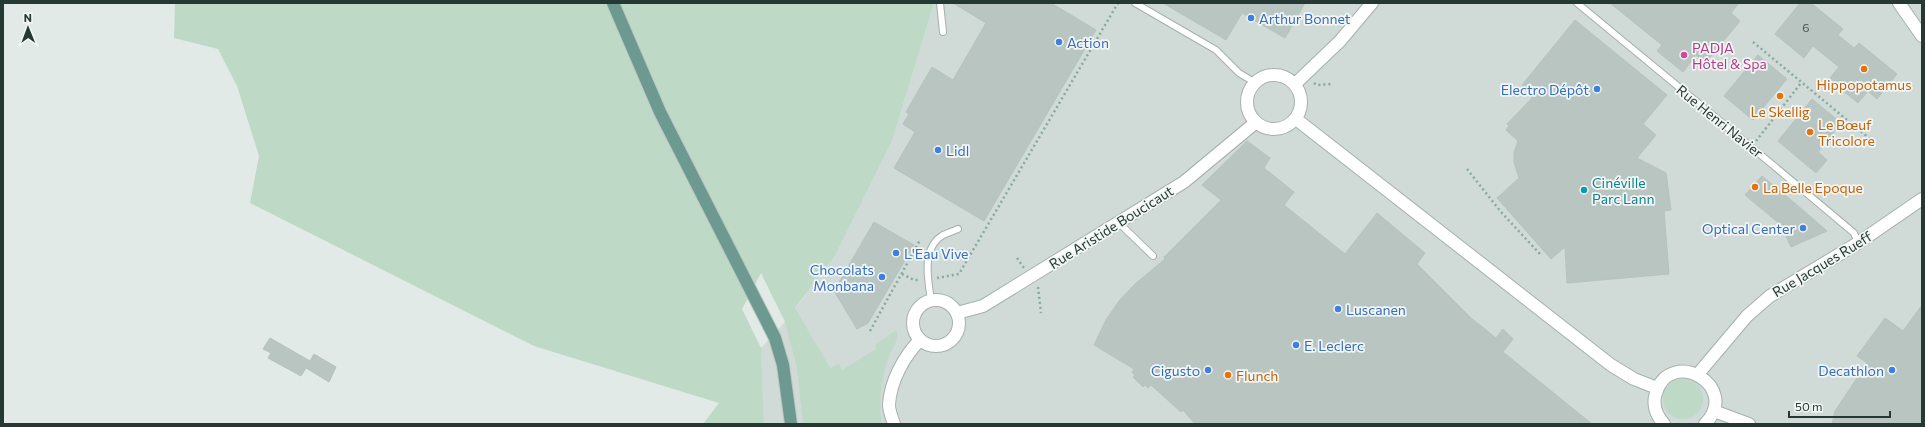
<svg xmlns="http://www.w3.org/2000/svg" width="1925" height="427" font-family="Commissioner,sans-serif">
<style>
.built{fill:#d0dad6}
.green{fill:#bed9c6}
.building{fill:#b8c5c0;stroke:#b5c3be}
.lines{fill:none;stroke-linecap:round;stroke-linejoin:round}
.service-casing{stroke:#a5b1ae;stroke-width:8}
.minor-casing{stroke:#a5b1ae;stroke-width:14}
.tertiary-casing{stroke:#a5b1ae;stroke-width:14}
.secondary-casing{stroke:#a2b5af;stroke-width:14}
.primary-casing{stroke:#bdc4c2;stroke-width:14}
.path{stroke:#87aaa0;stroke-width:2.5;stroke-dasharray:2 3;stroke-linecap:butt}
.service{stroke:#fff;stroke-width:6}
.minor{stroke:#fff;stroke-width:12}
.tertiary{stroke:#fff;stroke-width:12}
.secondary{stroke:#fff;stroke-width:12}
.primary{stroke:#6c9a90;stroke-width:12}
.shop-dot{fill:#3f7fe0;stroke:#f2f7f5;stroke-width:1.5}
.hotel-dot{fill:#d1479c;stroke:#f2f7f5;stroke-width:1.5}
.food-dot{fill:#e8710a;stroke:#f2f7f5;stroke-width:1.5}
.culture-dot{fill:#0f9aa8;stroke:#f2f7f5;stroke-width:1.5}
.labels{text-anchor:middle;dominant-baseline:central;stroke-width:3.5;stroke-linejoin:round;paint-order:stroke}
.number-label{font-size:12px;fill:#495c57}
.shop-label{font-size:14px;fill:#366cbe;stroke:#f2f7f5;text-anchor:start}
.hotel-label{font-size:14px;fill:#b23c85;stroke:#f2f7f5;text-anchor:start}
.food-label{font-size:14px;fill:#c56008;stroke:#f2f7f5;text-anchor:start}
.street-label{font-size:14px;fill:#243934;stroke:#f2f7f5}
.culture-label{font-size:14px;fill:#0d838f;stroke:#f2f7f5;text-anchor:start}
</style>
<rect width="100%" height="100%" fill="#e2eae7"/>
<path class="built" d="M 934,3 L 1922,3 L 1922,424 L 764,424 L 761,348 L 785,322 L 835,256 L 892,141 Z"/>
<g class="green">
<path d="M 175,3 L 934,3 L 892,141 L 835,256 L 795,308 L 830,368 L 839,364 L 842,370 L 876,349 L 875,345 L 896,330 C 900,339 893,347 889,356 C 881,377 878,402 882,424 L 803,424 L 797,368 L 785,322 L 761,273 L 742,309 L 761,348 L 764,424 L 703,424 L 719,403 L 534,346 L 250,203 L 259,156 L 237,86 L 218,49 L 174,38 Z"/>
<circle cx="1683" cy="399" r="20"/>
</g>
<g class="building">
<path d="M 953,3 L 1051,3 L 1096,30 L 984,221 L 894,168 L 915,132 L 903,124 L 909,114 L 906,112 L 932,67 L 953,80 L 986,23 Z"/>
<path d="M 1163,3 L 1305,3 L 1285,38 L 1242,13 L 1226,40 Z"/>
<path d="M 1610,3 L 1739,3 L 1731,13 L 1740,21 L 1705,63 L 1696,55 L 1683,72 L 1657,51 L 1662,45 Z"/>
<path d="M 1800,3 L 1811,3 L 1843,29 L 1838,35 L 1854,48 L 1859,43 L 1897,74 L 1877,99 L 1868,91 L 1858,103 L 1829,79 L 1839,67 L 1813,46 L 1804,58 L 1775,34 Z"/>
<path d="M 1575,20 L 1667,95 L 1643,124 L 1656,135 L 1637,158 L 1666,173 L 1671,210 L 1664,211 L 1669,274 L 1567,283 L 1565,247 L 1551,259 L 1497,198 L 1519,178 L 1514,162 L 1514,152 L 1518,141 L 1506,130 L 1509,126 L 1507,124 L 1532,98 L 1522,85 Z"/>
<path d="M 1758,55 L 1787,79 L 1753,120 L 1724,96 Z"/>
<path d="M 1812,99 L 1841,123 L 1818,152 L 1827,160 L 1816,173 L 1778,141 Z"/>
<path d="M 1247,141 L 1270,158 L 1264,168 L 1294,192 L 1284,205 L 1345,254 L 1377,213 L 1425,253 L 1417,264 L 1471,318 L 1496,338 L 1503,329 L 1513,339 L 1503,352 L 1592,424 L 1195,424 L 1183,410 L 1181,412 L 1151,385 L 1148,388 L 1145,385 L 1143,387 L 1133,377 L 1135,376 L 1132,372 L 1134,369 L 1094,345 L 1106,320 L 1119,301 L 1135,284 L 1165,259 L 1164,257 L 1221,200 L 1202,185 Z"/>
<path d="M 1762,176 L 1797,205 L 1827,231 L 1791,247 L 1781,225 L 1745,195 Z"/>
<path d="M 874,222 L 914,245 L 868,323 L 857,329 L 834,291 Z"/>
<path d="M 1922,305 L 1922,424 L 1832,424 L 1835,411 L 1867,363 L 1857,356 L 1885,318 L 1903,331 Z"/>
<path d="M 270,338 L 310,361 L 314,354 L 336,367 L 329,382 L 306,368 L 301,376 L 268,358 L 271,353 L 263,349 Z"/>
</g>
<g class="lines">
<defs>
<g id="service">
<path d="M 940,3 L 943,32"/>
<path d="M 1135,3 L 1216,50 L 1239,73 L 1254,82"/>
<path d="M 1577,3 C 1670,80 1763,156 1854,233 L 1858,243"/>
<path d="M 1119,223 L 1153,256"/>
<path d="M 931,300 C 928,280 921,248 943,235 C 948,233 953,231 958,229"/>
</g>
<g id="minor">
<circle cx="1274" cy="102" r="27"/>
<path d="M 1295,84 L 1340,41 L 1372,3"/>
<path d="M 1296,119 L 1611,365 L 1634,379 L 1657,388"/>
<circle cx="936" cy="323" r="23"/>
<path d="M 957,313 L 983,306 L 1184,182 L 1255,123"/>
<path d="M 1714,411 L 1749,424"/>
<path d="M 894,424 C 892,418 889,411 889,405 C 890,382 904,356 920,340"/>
</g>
<g id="tertiary">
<path d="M 1698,374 L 1747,316 L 1770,296 L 1858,243 L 1922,199"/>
<path d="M 1664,424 C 1656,415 1652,405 1656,393 C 1670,346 1742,386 1705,424"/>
</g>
<path id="secondary" d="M 1899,3 L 1922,36"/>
<path id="primary" d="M 613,3 L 660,112 L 775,338 L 783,365 L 791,424"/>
</defs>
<use href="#service" class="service-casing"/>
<use href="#minor" class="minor-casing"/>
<use href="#tertiary" class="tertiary-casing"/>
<use href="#secondary" class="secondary-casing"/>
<use href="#primary" class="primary-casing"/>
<g class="path">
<path d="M 1753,42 L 1870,139"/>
<path d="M 1314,83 L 1317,85 L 1331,84"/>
<path d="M 1756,141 L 1801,83"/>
<path d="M 1467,169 L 1501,212 L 1540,254"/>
<path d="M 1017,258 L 1024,268"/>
<path d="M 902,274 L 914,280 L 920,280"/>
<path d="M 937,278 L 959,274 L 1118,3"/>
<path d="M 1038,287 L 1041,313"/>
<path d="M 870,331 L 920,240"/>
</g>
<use href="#service" class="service"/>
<use href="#minor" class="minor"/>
<use href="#tertiary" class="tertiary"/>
<use href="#secondary" class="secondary"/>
<use href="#primary" class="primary"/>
</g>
<g class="shop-dot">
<circle cx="1251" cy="18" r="4"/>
<circle cx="1059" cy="42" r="4"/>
<circle cx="1597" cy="89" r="4"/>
<circle cx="938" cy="150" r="4"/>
<circle cx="1803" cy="228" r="4"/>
<circle cx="896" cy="253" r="4"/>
<circle cx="882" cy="277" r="4"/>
<circle cx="1338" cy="309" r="4"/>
<circle cx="1296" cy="345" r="4"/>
<circle cx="1208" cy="370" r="4"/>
<circle cx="1892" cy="370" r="4"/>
</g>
<circle class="hotel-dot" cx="1684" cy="55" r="4"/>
<g class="food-dot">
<circle cx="1864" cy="69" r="4"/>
<circle cx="1780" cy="96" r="4"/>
<circle cx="1810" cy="132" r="4"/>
<circle cx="1755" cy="187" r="4"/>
<circle cx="1228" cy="375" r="4"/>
</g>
<circle class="culture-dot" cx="1584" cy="190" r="4"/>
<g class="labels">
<g class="number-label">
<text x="1806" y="27">6</text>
</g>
<g class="shop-label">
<text x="1259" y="18">Arthur Bonnet</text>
<text x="1067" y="42">Action</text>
<text x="1589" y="89" text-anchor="end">Electro Dépôt</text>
<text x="946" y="150">Lidl</text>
<text x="1795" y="228" text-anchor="end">Optical Center</text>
<text x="904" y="253">L'Eau Vive</text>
<text x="874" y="269" text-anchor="end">Chocolats<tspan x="874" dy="16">Monbana</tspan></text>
<text x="1346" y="309">Luscanen</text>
<text x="1304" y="345">E. Leclerc</text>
<text x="1200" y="370" text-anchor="end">Cigusto</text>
<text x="1884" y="370" text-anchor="end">Decathlon</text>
</g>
<g class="hotel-label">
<text x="1692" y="47">PADJA<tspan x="1692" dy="16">Hôtel &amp; Spa</tspan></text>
</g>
<g class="food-label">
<text x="1864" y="84" text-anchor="middle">Hippopotamus</text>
<text x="1780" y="111" text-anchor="middle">Le Skellig</text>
<text x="1818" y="124">Le Bœuf<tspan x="1818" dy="16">Tricolore</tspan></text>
<text x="1763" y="187">La Belle Epoque</text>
<text x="1236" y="375">Flunch</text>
</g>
<g class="street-label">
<text transform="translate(1720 121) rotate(39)">Rue Henri Navier</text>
<text transform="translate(1111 227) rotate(-32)">Rue Aristide Boucicaut</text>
<text transform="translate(1822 264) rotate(-31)">Rue Jacques Rueff</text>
</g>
<g class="culture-label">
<text x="1592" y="182">Cinéville<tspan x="1592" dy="16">Parc Lann</tspan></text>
</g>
</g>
<rect width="1925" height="427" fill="none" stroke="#243934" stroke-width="8"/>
<g transform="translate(28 28) rotate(359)" stroke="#f2f7f5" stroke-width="3" paint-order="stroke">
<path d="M0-3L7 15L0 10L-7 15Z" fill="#243934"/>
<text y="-6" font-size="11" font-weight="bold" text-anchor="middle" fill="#243934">N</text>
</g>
<path d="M1789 411v6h101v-6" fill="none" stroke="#243934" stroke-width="2"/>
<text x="1795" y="411" font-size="12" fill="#243934" stroke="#f2f7f5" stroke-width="3" paint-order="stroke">50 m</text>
</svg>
